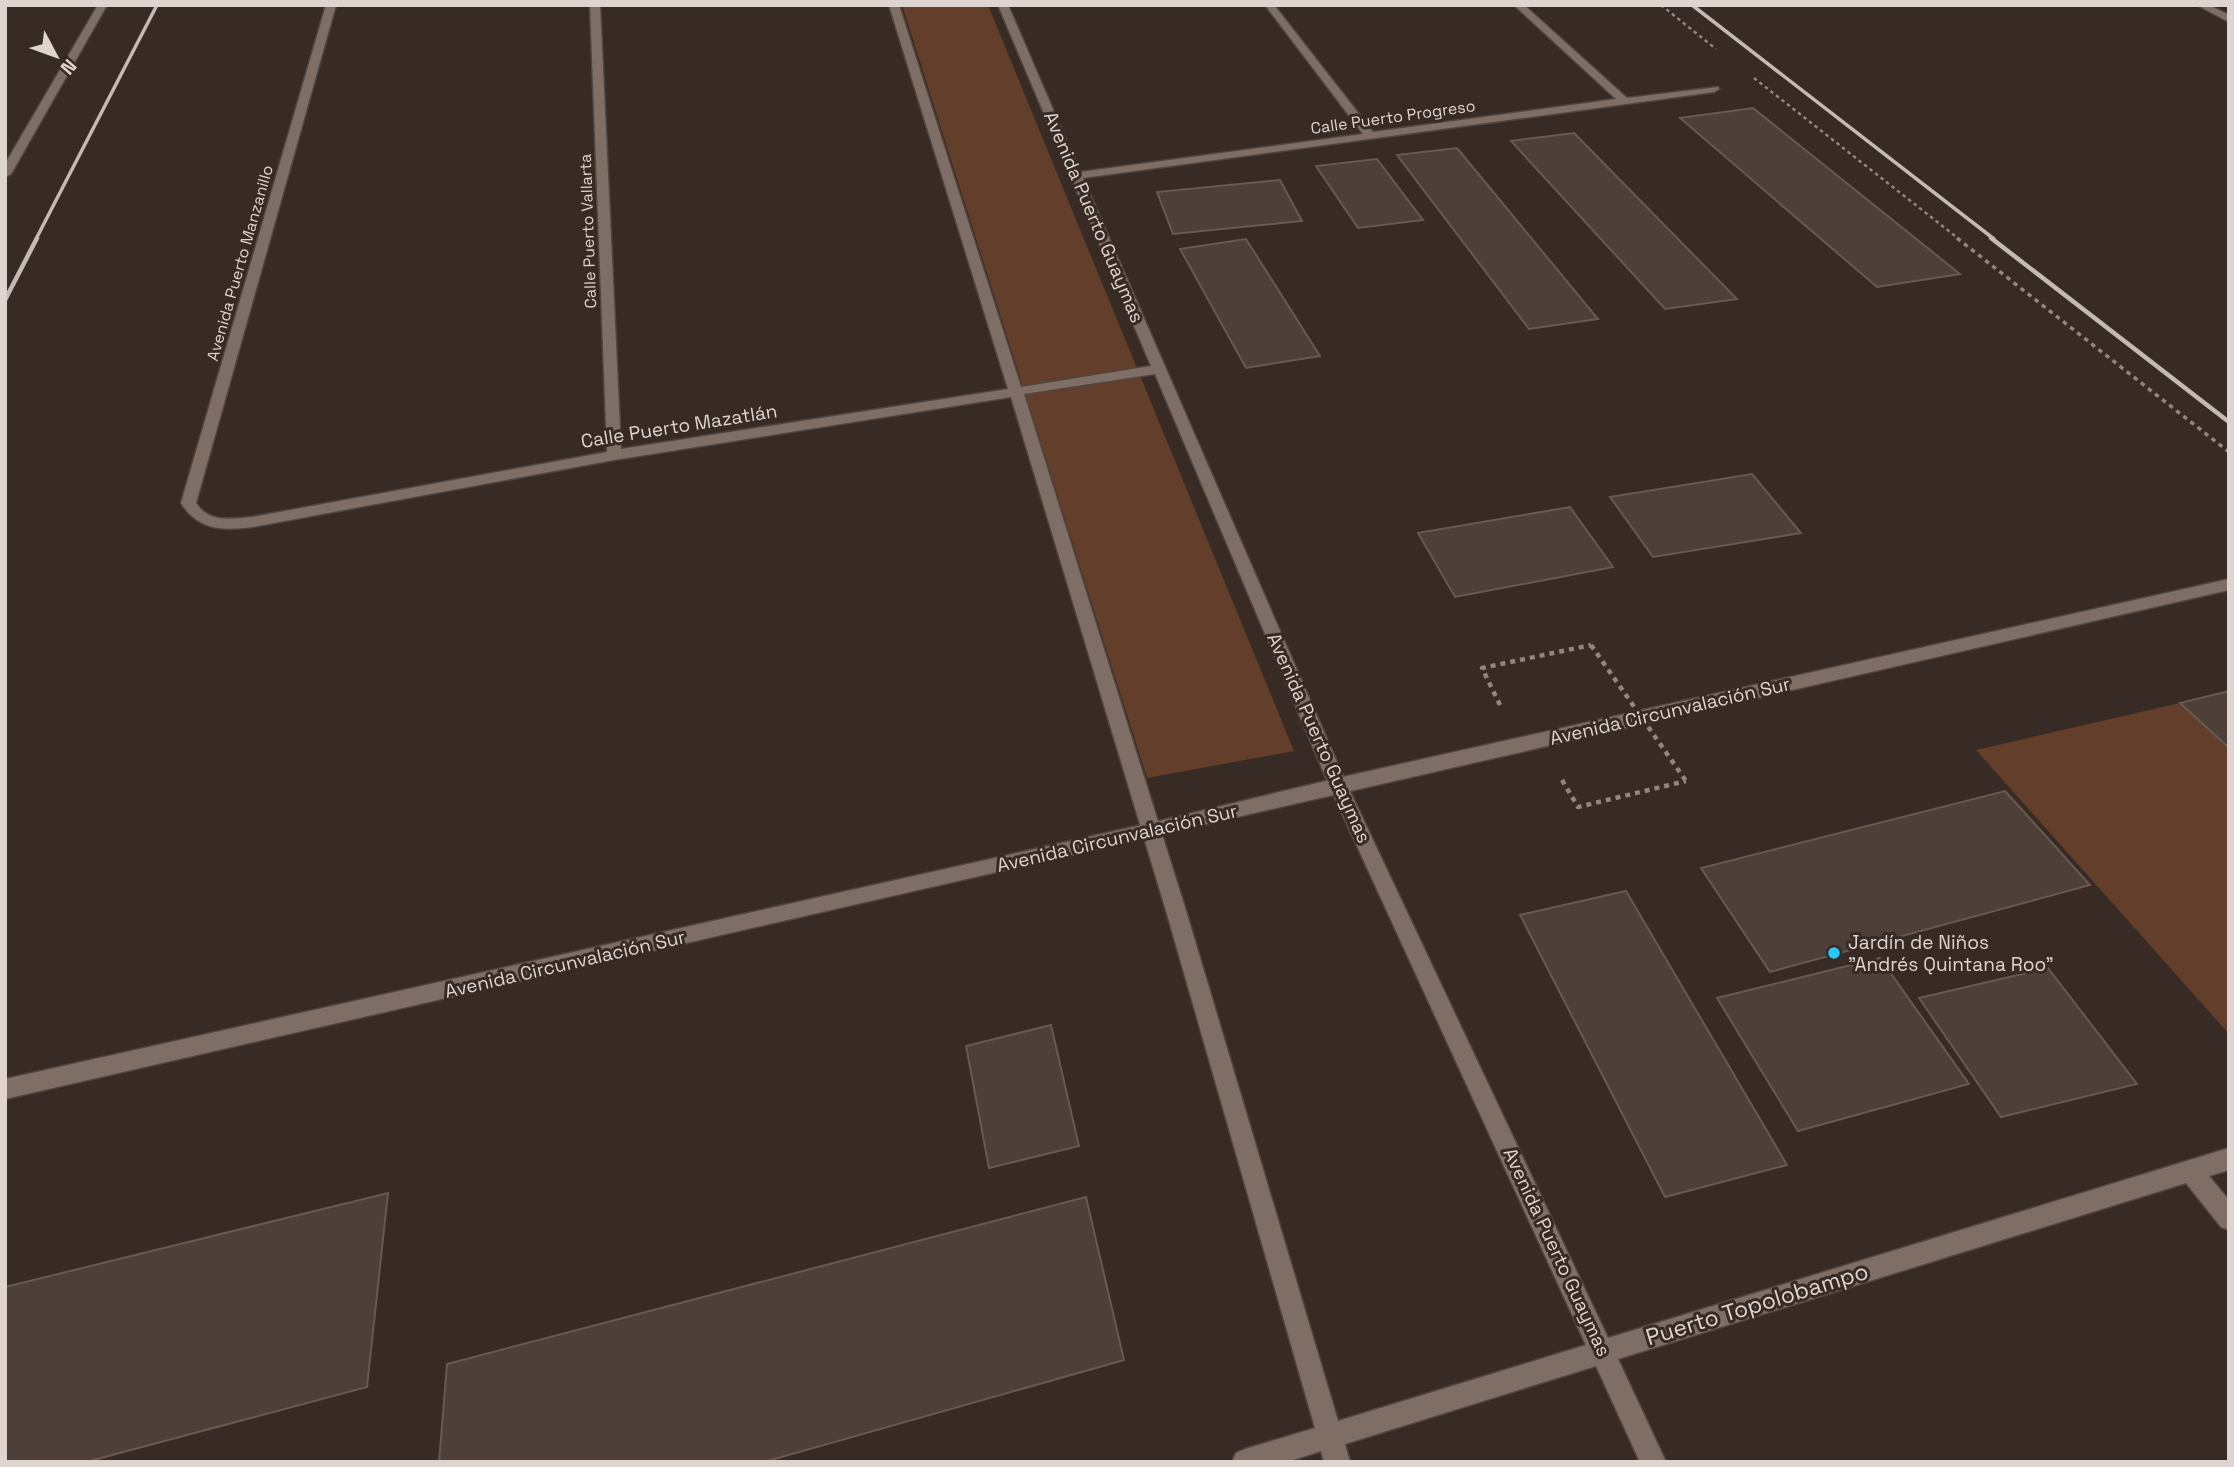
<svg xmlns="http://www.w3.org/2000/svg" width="2234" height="1467" font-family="'Space Grotesk',sans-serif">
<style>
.green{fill:#633e2b}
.building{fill:#4e4039;stroke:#685951;stroke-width:2}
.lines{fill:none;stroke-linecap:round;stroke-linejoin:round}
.minor-casing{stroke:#514540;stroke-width:3}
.tertiary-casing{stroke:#514540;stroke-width:3}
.path-far2{stroke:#928682;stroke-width:2.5;stroke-dasharray:3.5 3.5;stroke-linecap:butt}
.path-far1{stroke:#928682;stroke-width:3.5;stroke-dasharray:4.5 4.5;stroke-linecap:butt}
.path{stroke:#928682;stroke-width:4.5;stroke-dasharray:5 5;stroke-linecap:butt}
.minor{fill:#7e6e66;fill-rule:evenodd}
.tertiary{fill:#7e6e66;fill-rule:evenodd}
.rail-far1{stroke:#c3b9b5;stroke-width:3.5}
.rail{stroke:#c3b9b5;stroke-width:4.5}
.path-bridge{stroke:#928682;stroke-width:4.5;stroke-dasharray:5 5;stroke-linecap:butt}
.poi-dot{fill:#24c9fe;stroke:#382a24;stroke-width:2.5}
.labels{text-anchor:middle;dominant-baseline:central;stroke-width:6;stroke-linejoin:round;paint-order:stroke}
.far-street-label{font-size:16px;fill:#ded5d1;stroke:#382a24}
.street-label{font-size:19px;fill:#ded5d1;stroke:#382a24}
.poi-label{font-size:19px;fill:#ded5d1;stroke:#382a24;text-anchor:start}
.near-street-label{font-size:23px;fill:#ded5d1;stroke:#382a24}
</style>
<rect width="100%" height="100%" fill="#382a24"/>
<g class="green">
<path d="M 902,5 L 988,5 L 1294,751 L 1147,778 Z"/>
<path d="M 2180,703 L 2229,748 L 2229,1034 L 1976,750 Z"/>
</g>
<g class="building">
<path d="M 1753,108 L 1960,274 L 1877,287 L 1680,118 Z"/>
<path d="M 1574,133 L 1737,299 L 1665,309 L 1511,141 Z"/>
<path d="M 1457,148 L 1598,319 L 1529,329 L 1397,155 Z"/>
<path d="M 1377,159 L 1423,220 L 1358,228 L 1316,166 Z"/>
<path d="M 1280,180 L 1302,221 L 1173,234 L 1157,192 Z"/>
<path d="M 1246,239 L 1320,356 L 1246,368 L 1180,249 Z"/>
<path d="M 1752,474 L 1801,533 L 1653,557 L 1610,497 Z"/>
<path d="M 1570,507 L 1613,567 L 1455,597 L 1418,533 Z"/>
<path d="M 2229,691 L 2229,748 L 2180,703 Z"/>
<path d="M 2005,791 L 2090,885 L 1770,972 L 1701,868 Z"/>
<path d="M 1626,891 L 1787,1165 L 1665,1197 L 1520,915 Z"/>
<path d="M 1880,958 L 1969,1084 L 1798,1131 L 1717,998 Z"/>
<path d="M 2048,968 L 2137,1084 L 2001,1117 L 1919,998 Z"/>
<path d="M 1051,1025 L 1079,1146 L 989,1168 L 966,1046 Z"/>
<path d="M 388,1193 L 367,1387 L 86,1462 L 5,1462 L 5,1287 Z"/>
<path d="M 1086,1197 L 1124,1360 L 764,1462 L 439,1462 L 447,1364 Z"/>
</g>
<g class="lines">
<defs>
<g id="minor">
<path d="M 98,5 L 107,5 L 11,174 L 5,177 L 5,164 Z"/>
<path d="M 326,5 L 336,5 L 196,503 C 209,523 230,519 252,517 L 607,452 L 590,5 L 600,5 L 621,449 L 1008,389 L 889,5 L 899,5 L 1021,387 L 1151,366 L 998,5 L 1008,5 L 1080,172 L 1363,134 L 1265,5 L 1274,5 L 1373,132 L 1616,99 L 1514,5 L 1524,5 L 1627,98 L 1718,87 L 1719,89 L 1714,92 L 1083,178 L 1347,785 L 1608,1338 L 2229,1148 L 2229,1170 L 2209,1176 L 2229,1200 L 2229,1230 L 2221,1227 L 2186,1183 L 1618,1359 L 1666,1462 L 1640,1462 L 1596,1366 L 1345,1444 L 1350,1462 L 1324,1462 L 1321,1451 L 1287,1462 L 1232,1462 L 1236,1453 L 1245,1449 L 1315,1428 L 1167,914 L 1011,397 L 614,460 L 252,527 C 222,531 198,530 181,503 ZM 1155,374 L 1329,785 L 1586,1345 L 1338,1421 L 1187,914 L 1024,394 Z"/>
<path d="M 2197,5 L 2209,5 L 2229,15 L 2229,22 Z"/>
</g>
<path id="tertiary" d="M 2229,579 L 2229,590 L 5,1099 L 5,1079 L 1151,823 L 1338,778 Z"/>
</defs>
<use href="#minor" class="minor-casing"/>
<use href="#tertiary" class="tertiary-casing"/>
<g class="path-far2">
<path d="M 1661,5 L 1716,49"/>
<path d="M 1754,78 L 1959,239"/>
</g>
<path class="path-far1" d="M 1957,238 L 2229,452"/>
<g class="path">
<path d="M 1500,705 L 1482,668 L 1591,645"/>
<path d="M 1562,780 L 1578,807 L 1686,781"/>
</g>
<use href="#minor" class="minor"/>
<use href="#tertiary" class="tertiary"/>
<g class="rail-far1">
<path d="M 1692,5 L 1994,239"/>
<path d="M 36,239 L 157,5"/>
</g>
<g class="rail">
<path d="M 1991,238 L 2229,422"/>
<path d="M 5,300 L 37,238"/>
</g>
<path class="path-bridge" d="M 1591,645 L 1686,781"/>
</g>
<circle class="poi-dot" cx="1834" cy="953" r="7"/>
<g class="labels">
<g class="far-street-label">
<text transform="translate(1393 117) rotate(-8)">Calle Puerto Progreso</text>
<text transform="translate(588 231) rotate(-92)">Calle Puerto Vallarta</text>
<text transform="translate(240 263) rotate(-74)">Avenida Puerto Manzanillo</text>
</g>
<g class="street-label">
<text transform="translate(1094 217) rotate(67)">Avenida Puerto Guaymas</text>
<text transform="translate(679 426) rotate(-9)">Calle Puerto Mazatlán</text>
<text transform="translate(1670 711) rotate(-13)">Avenida Circunvalación Sur</text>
<text transform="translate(1319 738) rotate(66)">Avenida Puerto Guaymas</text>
<text transform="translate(1117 838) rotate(-13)">Avenida Circunvalación Sur</text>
<text transform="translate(565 964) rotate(-13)">Avenida Circunvalación Sur</text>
<text transform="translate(1557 1252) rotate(65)">Avenida Puerto Guaymas</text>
</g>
<g class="poi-label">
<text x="1848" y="942">Jardín de Niños<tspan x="1848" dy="22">"Andrés Quintana Roo"</tspan></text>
</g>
<g class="near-street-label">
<text transform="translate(1757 1304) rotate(-17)">Puerto Topolobampo</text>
</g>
</g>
<rect width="2234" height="1467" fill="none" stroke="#ded5d1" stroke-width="14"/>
<g transform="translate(56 56) rotate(131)" stroke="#382a24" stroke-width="5" paint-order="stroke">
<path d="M0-5L12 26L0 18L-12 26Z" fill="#ded5d1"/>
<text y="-10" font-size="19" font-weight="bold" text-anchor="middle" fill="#ded5d1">N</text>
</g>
</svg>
